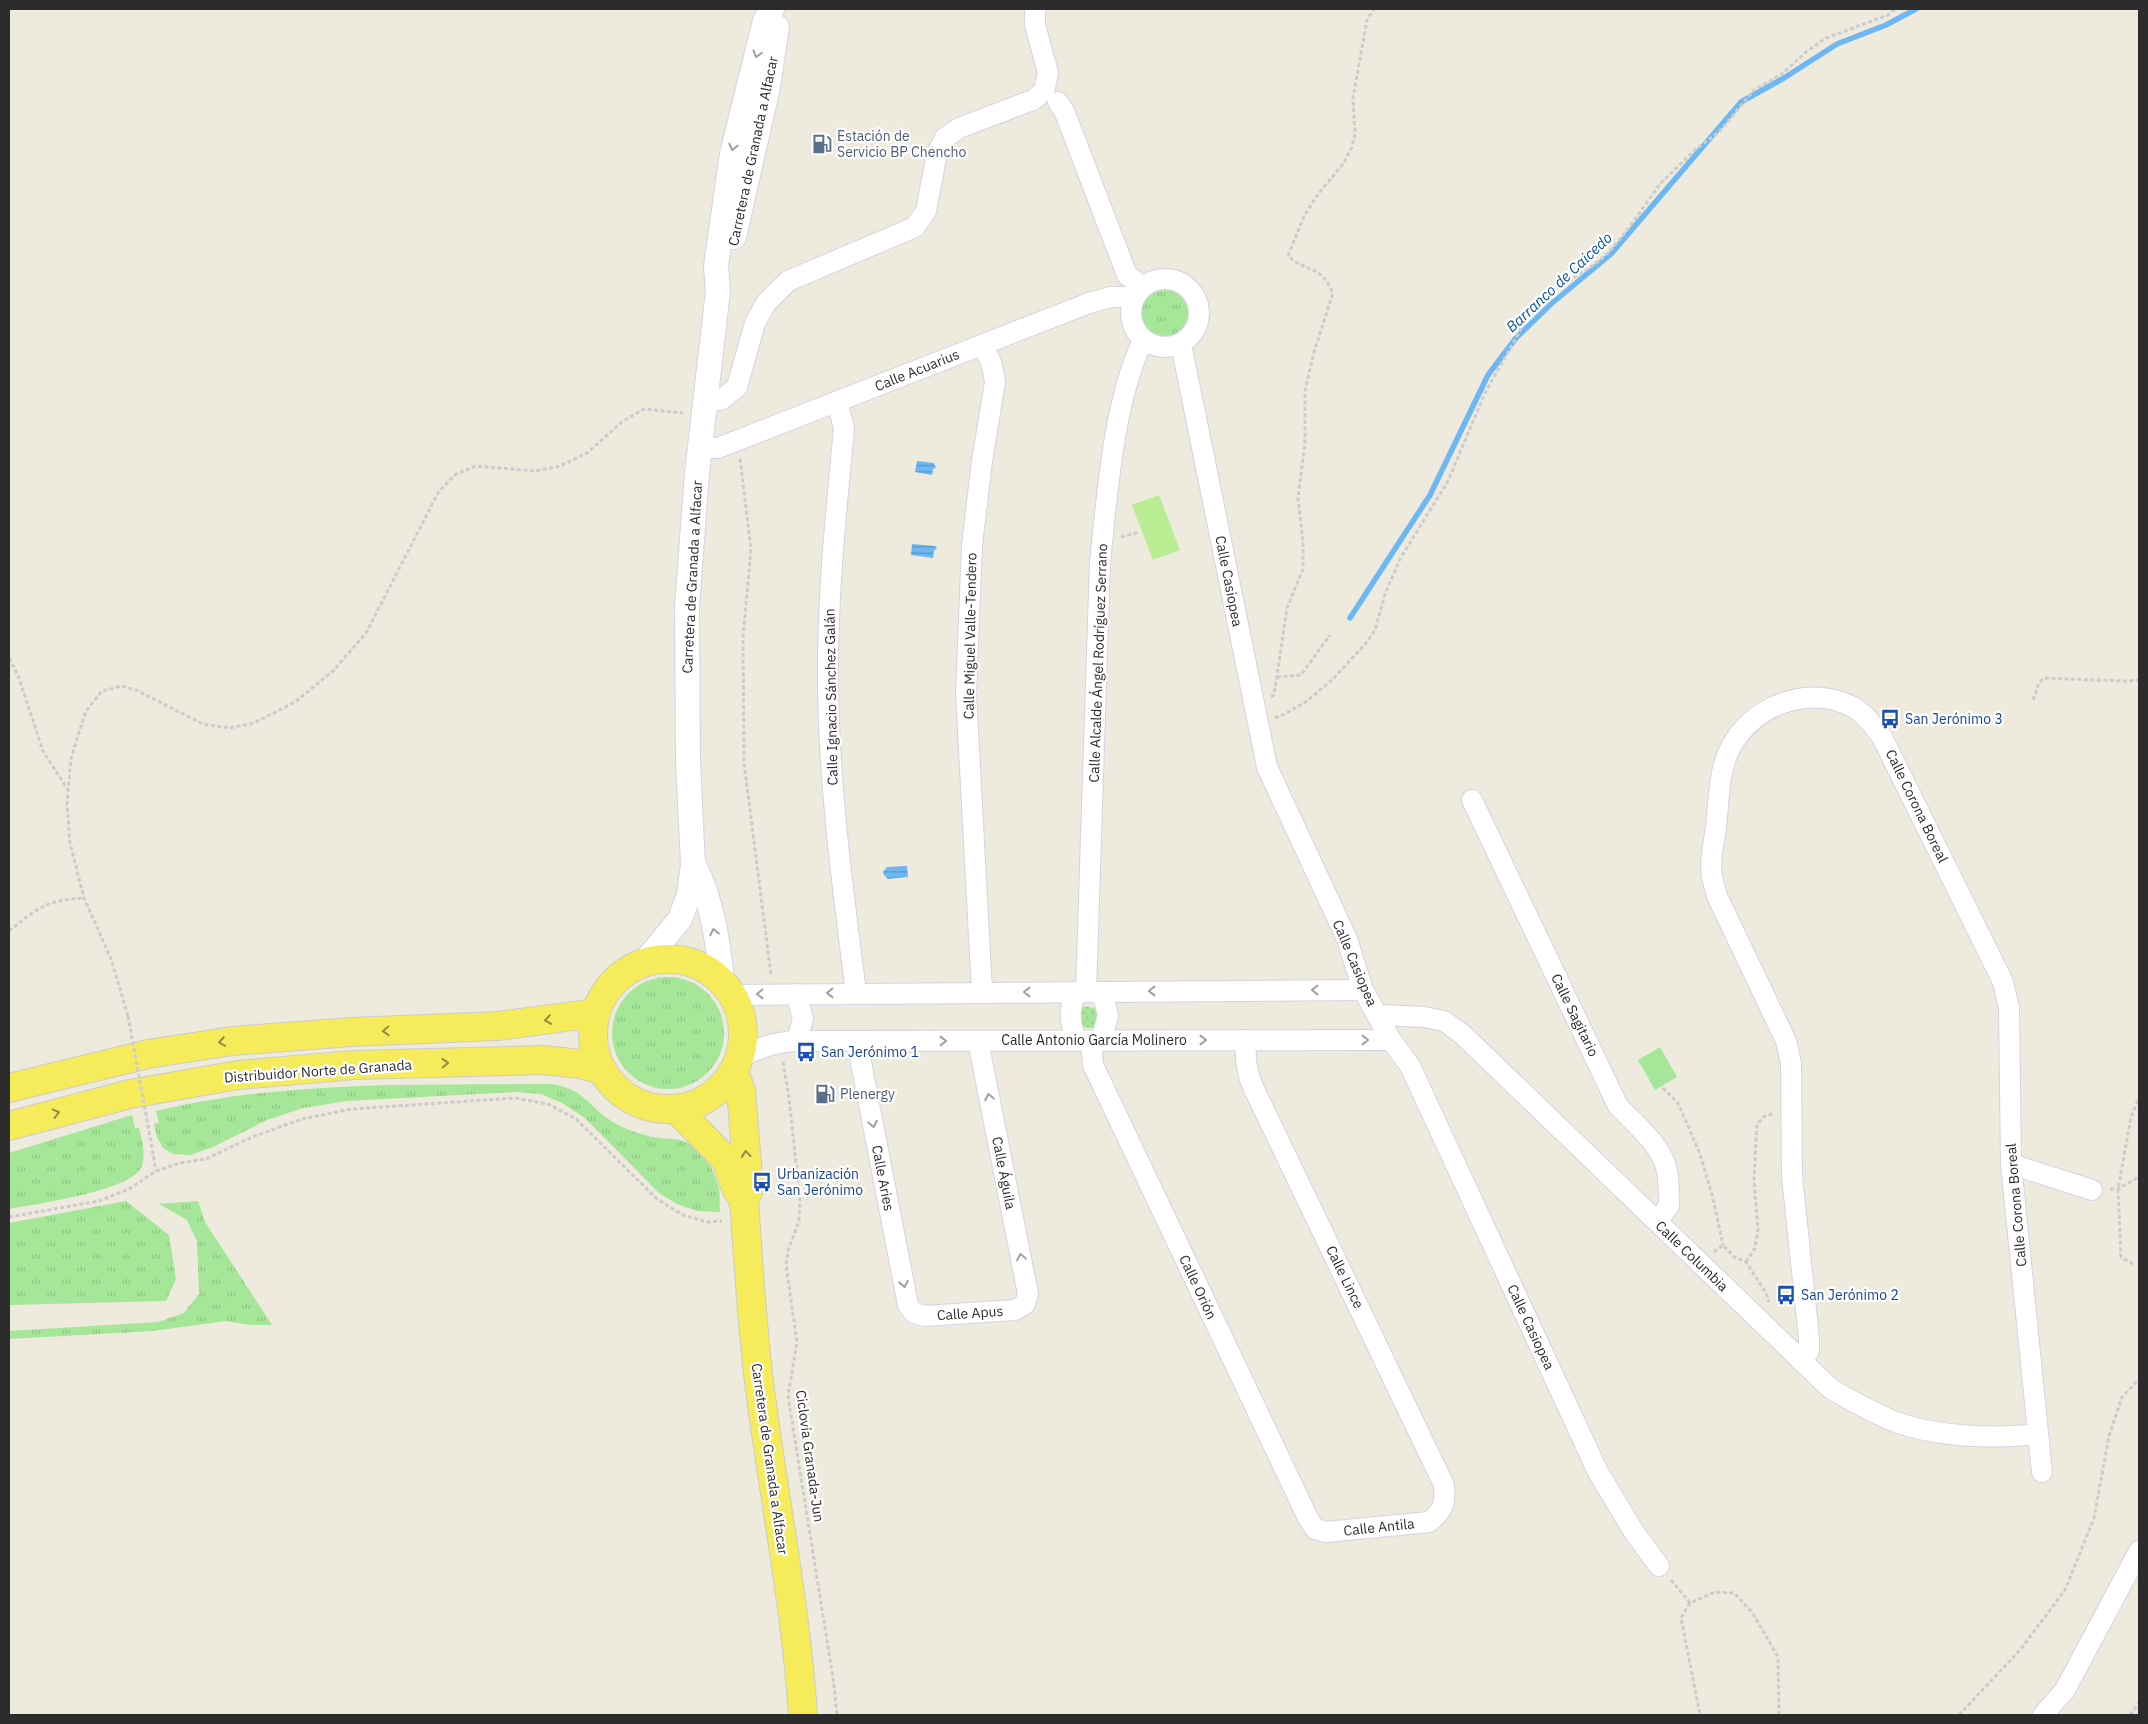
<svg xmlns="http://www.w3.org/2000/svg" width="2148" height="1724" font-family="'IBM Plex Sans',sans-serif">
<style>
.grass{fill:url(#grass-tufts)}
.park{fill:#a5e698}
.garden{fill:url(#garden-dots)}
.pitch{fill:#b8ed94}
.water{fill:url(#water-rules)}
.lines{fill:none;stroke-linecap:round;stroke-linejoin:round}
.stream{stroke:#6db8f3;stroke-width:5.5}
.minor-casing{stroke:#d3d3e5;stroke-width:22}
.tertiary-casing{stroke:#d3d3e5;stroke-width:26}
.primary-casing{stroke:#ccc;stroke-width:30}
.path{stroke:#ccc;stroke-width:3;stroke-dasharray:4 2.5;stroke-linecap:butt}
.minor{stroke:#fff;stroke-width:20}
.tertiary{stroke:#fff;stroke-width:24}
.primary{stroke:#f6ec5b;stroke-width:28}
.path-bridge{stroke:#ccc;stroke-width:3;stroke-dasharray:4 2.5;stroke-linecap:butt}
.oneway{stroke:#a0a0a0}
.oneway2{stroke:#918c44}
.labels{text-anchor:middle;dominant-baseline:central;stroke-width:4.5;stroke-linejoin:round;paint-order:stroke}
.service-label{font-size:14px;fill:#4e5e75;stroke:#fff;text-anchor:start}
.street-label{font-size:14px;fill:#2c2c2c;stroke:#fff}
.transit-label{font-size:14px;fill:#164399;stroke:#fff;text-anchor:start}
.water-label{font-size:15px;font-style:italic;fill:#0953a2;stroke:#fff}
</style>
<defs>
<pattern id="grass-tufts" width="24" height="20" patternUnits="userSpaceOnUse" patternTransform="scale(1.25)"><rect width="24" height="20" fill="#a5e698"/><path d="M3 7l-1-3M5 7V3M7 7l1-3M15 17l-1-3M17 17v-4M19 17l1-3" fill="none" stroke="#8ec583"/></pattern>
<pattern id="garden-dots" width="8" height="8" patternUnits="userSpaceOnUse" patternTransform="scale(1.25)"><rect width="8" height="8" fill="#a5e698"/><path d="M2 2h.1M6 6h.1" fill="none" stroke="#8ec583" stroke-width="1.8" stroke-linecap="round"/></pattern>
<pattern id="water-rules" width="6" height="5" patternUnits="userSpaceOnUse" patternTransform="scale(1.25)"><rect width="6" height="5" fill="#6db8f3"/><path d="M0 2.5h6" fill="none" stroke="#5a96c5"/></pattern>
</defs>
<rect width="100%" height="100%" fill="#eeeadd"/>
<g class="grass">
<circle cx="1165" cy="313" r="23"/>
<circle cx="668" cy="1033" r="56"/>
<path d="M 553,1084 C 586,1091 586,1104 610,1120 C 623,1129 639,1134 653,1137 C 662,1139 672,1138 680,1140 C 699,1144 714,1168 718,1185 C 721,1193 719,1204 720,1212 L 697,1211 L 677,1204 L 659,1193 L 585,1118 L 562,1103 L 541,1094 L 516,1092 L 347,1101 L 303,1108 L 267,1120 L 213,1147 L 190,1155 L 173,1154 L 163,1148 L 157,1137 L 154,1124 L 159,1123 L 156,1111 C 285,1080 421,1085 553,1084 Z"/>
<path d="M 132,1115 L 135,1128 L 139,1128 C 142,1141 146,1153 142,1166 C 133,1191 35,1204 9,1209 L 9,1153 Z"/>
<path d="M 126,1201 L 169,1235 L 176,1279 L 166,1301 L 9,1305 L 9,1223 Z"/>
<path d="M 198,1201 L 205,1222 L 272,1325 L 251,1325 L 226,1321 L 153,1331 L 9,1339 L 9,1331 L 158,1322 L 184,1313 L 199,1294 L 197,1241 L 187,1220 L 159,1204 Z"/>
</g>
<path class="park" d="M 1660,1047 L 1677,1077 L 1655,1090 L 1638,1060 Z"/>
<path class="garden" d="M 1085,1006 L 1096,1009 L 1099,1016 L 1095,1026 L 1092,1028 L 1081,1027 L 1079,1010 Z"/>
<path class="pitch" d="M 1159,495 L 1180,550 L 1153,560 L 1132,505 Z"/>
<g class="water">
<path d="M 917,461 L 934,463 L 936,468 L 933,469 L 932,475 L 915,472 Z"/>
<path d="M 912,544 L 935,546 L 937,548 L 934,551 L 933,558 L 911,555 Z"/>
<path d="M 907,866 L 908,877 L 888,879 L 884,875 L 883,872 L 887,867 Z"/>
</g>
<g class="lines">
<path class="stream" d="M 1350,618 L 1430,495 L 1488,375 L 1516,338 L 1551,304 L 1611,254 L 1741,102 L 1784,78 L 1837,44 L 1886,25 L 1916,9"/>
<defs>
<g id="minor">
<path d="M 1058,102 L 1065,113 L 1127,275 L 1143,287"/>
<circle cx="1165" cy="313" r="34"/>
<path d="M 1181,344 L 1267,767 L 1347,939 L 1363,990 L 1391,1040 L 1410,1066 L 1598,1472 L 1634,1532 L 1659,1566"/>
<path d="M 706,400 L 721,400 L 737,387 L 755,323 L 766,303 L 788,281 L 915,227 L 926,211 L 937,153 L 945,138 L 959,128 L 1033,100 L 1044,91 L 1048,73 L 1035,25 L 1035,9"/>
<path d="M 837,402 L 844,428 C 836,513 827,598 828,684 C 829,788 843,890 856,993"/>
<path d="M 700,447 L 718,448 L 1089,303 L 1111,297 L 1135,297"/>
<path d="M 1472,800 L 1618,1106 C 1635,1124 1662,1145 1667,1171 C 1669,1182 1669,1195 1669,1206 L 1657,1221"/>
<path d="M 982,992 L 966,693 L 972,545 L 982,461 L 995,382 L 992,365 L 983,344"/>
<path d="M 1076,992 C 1068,1010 1070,1022 1076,1041"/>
<path d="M 1086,992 L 1100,561 C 1108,490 1113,404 1143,340"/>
<path d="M 796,994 L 803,1018 L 797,1041"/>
<path d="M 733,995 L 1363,990"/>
<path d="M 1377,1015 L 1424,1017 L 1444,1021 L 1462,1034 L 1831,1389 C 1852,1401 1873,1413 1896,1422 C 1937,1437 1995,1439 2038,1434"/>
<path d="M 1091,1041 L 1093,1065 L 1308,1518 L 1315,1529 L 1326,1532 L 1429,1522 C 1443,1511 1446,1503 1444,1485 L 1253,1087 C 1246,1070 1245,1057 1246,1040"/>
<path d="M 1101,1041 L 1108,1015 L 1102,992"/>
<path d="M 857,1042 L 908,1305 L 914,1313 L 925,1316 L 1015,1310 L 1025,1304 L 1028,1294 L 978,1041"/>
<path d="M 740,1057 C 759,1048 775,1042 797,1041 L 1391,1040"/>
<path d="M 2011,1164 L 2092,1190"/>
<path d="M 1801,1361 L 1809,1351 L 1809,1338 L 1792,1176 L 1791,1063 L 1786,1041 L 1717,896 C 1714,886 1711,877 1711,866 C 1711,854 1714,841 1716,828 C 1719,800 1718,765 1735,740 C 1760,702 1812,686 1853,707 C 1865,714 1874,726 1882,737 L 2003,982 L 2009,1008 L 2011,1164 L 2042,1472"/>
<path d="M 2043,1715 L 2065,1690 L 2139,1551"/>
</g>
<g id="tertiary">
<path d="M 734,237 L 768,87 L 777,27"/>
<path d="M 694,865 C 712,900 718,942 722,980"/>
<path d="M 643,964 L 680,919 L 689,895 L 693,864 L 688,762 L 687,607 L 697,473 L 718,291 L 716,266 L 732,154 L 765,21 L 772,9"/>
</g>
<g id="primary">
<circle cx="668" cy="1034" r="75"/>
<path d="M 734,1071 L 741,1091 L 749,1189 L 744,1201 C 749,1267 752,1332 761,1397 C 775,1503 796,1609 803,1715"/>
<path d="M 9,1088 L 148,1054 L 232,1041 L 351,1032 L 498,1026 L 596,1013"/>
<path d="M 676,1109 L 726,1160 L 736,1188 L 743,1200"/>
<path d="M 9,1126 L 130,1094 L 238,1075 L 354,1065 L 544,1060 L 580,1064 L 602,1070"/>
</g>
</defs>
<use href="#minor" class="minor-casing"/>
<use href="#tertiary" class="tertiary-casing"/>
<use href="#primary" class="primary-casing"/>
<g class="path">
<path d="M 740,459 L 751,549 L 743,637 L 744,763 L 771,975"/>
<path d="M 1121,537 L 1140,532"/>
<path d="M 9,658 L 18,675 L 43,751 L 68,790"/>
<path d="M 1277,677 L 1301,675 L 1330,635"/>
<path d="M 1271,697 L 1274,695 L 1287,608 L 1303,569 L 1303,542 L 1298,498 L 1305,442 L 1305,391 L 1314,352 L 1333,293 C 1320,264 1309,274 1288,256 L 1304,216 L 1319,193 L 1343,164 L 1352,147 L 1355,134 L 1353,98 L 1367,20 L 1374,9"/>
<path d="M 2033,700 L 2039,683 L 2044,678 L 2124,681 L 2139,680"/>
<path d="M 1275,718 L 1285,714 L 1307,701 L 1333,679 L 1366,643 L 1375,630 L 1385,594 L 1400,559 L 1448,481 L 1485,393 L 1522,327 L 1541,299 L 1598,262 L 1609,252 L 1628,229 L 1660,184 L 1696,149 L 1719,132 L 1754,90 L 1782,74 L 1806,52 L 1826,38 L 1888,15 L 1895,9"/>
<path d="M 9,931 C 38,908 46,900 84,898"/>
<path d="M 128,1016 L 111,959 L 84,898 L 70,843 L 67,804 L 71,758 L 86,711 L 102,691 L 122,686 L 136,690 L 203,724 L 229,728 L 254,723 L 295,702 L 333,671 L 366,633 L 439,491 L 456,474 L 476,466 L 535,471 L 560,466 L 587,453 L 623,421 L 644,409 L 683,413"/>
<path d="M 783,1062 L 789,1098 L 800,1200 L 799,1221 L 788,1251 L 786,1265 L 797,1342 L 788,1396 L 833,1678 L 837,1715"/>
<path d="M 1663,1088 L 1678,1103 L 1700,1154 L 1713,1198 L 1723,1245"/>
<path d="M 149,1131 L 156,1171"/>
<path d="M 2110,1189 L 2118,1189 L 2139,1177"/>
<path d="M 9,1217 L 99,1201 L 129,1189 L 156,1171 L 180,1163 L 206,1159 L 252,1137 L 302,1119 L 352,1109 L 515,1098 L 548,1104 L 576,1119 L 657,1199 L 683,1215 L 707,1222 L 722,1221"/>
<path d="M 1714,1252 L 1723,1245 L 1734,1257 L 1746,1262 L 1766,1293 L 1769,1302"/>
<path d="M 1746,1262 L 1755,1248 L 1758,1230 L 1754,1180 L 1757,1125 L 1763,1117 L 1772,1114"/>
<path d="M 2133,1264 L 2121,1257 L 2118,1189 L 2131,1117 L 2139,1098"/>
<path d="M 1671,1580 L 1690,1603 L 1715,1592 L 1734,1593 L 1752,1612 L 1778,1657 L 1779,1715"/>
<path d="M 1690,1603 L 1681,1618 L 1700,1715"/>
<path d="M 1959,1715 L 2020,1650 L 2065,1590 L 2094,1518 L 2109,1436 L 2122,1397 L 2139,1379"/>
<path d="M 2130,1715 L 2139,1703"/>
</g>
<use href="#minor" class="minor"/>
<use href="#tertiary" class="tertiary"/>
<use href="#primary" class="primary"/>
<path class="path-bridge" d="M 128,1016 L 149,1131"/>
</g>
<defs><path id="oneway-chevron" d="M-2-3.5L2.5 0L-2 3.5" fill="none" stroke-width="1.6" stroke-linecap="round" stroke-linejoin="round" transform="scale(1.25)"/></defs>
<g class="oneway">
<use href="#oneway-chevron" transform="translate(757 54) rotate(105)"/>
<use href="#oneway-chevron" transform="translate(733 147) rotate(103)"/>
<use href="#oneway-chevron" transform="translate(714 932) rotate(-102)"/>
<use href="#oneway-chevron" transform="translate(1315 990) rotate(180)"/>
<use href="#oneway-chevron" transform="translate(1152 991) rotate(180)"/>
<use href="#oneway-chevron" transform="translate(1027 992) rotate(180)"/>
<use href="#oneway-chevron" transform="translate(830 993) rotate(179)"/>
<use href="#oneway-chevron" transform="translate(760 994) rotate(179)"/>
<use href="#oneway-chevron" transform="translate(1203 1040)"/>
<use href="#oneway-chevron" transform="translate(1365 1040)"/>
<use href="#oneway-chevron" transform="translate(943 1041)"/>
<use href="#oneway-chevron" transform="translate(989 1097) rotate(-101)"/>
<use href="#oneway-chevron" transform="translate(873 1124) rotate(79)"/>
<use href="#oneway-chevron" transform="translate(1021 1257) rotate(-101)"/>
<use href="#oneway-chevron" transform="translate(904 1284) rotate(79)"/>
</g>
<g class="oneway2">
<use href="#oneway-chevron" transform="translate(548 1020) rotate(171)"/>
<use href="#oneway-chevron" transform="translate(386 1031) rotate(177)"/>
<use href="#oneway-chevron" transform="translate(222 1042) rotate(171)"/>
<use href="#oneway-chevron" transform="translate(445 1063) rotate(-2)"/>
<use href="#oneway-chevron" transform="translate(56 1113) rotate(-14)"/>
<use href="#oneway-chevron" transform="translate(746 1154) rotate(-95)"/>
</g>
<defs>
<symbol id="fuel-bare" viewBox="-9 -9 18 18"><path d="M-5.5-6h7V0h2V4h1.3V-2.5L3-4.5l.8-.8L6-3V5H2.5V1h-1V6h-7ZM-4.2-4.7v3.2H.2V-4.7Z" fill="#5c6f8a" stroke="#fff" stroke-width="2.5" paint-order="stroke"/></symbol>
<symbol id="bus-bare" viewBox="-9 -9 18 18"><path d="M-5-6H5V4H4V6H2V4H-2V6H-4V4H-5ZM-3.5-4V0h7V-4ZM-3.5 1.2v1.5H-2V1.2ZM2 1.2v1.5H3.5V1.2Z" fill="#1a4fb4" stroke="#fff" stroke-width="2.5" paint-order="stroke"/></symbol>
</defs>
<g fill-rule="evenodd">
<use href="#fuel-bare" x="808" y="130" width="28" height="28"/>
<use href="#bus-bare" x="1876" y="705" width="28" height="28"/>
<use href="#bus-bare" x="792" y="1038" width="28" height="28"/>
<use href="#fuel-bare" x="811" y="1080" width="28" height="28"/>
<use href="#bus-bare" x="748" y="1168" width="28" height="28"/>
<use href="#bus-bare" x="1772" y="1281" width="28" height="28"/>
</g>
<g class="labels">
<g class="service-label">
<text x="837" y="136">Estación de<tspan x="837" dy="16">Servicio BP Chencho</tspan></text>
<text x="840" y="1094">Plenergy</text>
</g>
<g class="street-label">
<text transform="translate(753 151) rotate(-78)">Carretera de Granada a Alfacar</text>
<text transform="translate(917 370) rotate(-22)">Calle Acuarius</text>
<text transform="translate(692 577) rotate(-87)">Carretera de Granada a Alfacar</text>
<text transform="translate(1229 581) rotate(79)">Calle Casiopea</text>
<text transform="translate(970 636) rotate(-89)">Calle Miguel Valle-Tendero</text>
<text transform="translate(1098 663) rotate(-88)">Calle Alcalde Ángel Rodríguez Serrano</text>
<text transform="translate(831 697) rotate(-91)">Calle Ignacio Sánchez Galán</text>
<text transform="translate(1917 806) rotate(64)">Calle Corona Boreal</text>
<text transform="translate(1355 963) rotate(67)">Calle Casiopea</text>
<text transform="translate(1575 1015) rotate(64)">Calle Sagitario</text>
<text x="1094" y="1040">Calle Antonio García Molinero</text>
<text transform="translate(318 1071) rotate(-4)">Distribuidor Norte de Granada</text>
<text transform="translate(1004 1173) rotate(79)">Calle Águila</text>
<text transform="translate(883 1178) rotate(79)">Calle Aries</text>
<text transform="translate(2016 1205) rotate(-95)">Calle Corona Boreal</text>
<text transform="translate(1692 1256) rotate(44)">Calle Columbia</text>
<text transform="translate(1345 1277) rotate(64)">Calle Lince</text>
<text transform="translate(1198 1287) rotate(65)">Calle Orión</text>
<text transform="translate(970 1313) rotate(-4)">Calle Apus</text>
<text transform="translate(1531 1327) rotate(65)">Calle Casiopea</text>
<text transform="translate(810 1456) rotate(82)">Ciclovía Granada-Jun</text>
<text transform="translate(770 1459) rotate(82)">Carretera de Granada a Alfacar</text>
<text transform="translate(1379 1527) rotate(-6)">Calle Antila</text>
</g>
<g class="transit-label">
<text x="1905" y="719">San Jerónimo 3</text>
<text x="821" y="1052">San Jerónimo 1</text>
<text x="777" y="1174">Urbanización<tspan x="777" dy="16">San Jerónimo</tspan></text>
<text x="1801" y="1295">San Jerónimo 2</text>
</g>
<g class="water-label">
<text transform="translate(1559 282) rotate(-43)">Barranco de Caicedo</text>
</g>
</g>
<rect width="2148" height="1724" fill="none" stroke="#2c2c2c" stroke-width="20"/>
</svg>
